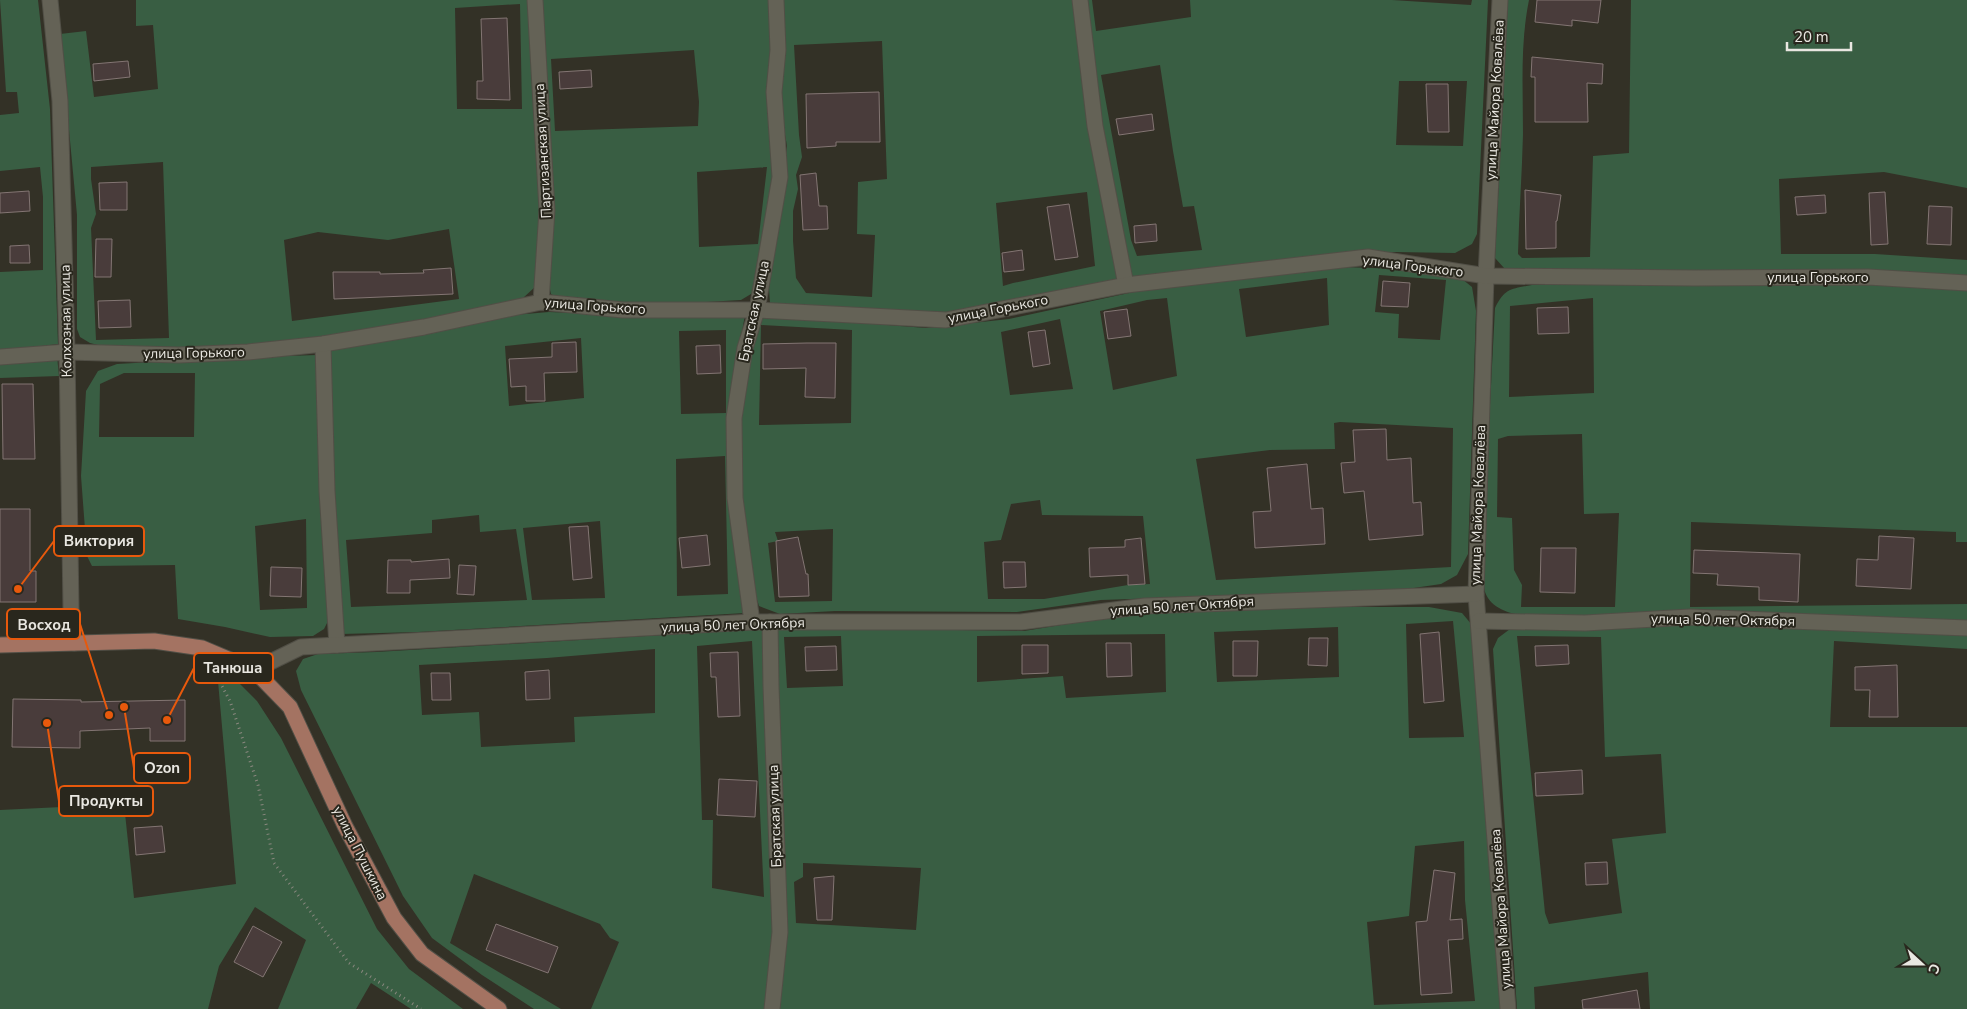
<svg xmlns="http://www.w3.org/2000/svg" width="1967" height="1009" font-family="'Nunito Sans',sans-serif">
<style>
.green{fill:#395e43;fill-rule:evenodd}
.building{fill:#493c3b;stroke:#837573}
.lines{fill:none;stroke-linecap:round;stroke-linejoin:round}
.minor-casing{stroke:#514f46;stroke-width:17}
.major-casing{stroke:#514f46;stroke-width:17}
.path{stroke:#8a887f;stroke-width:3;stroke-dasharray:1 4;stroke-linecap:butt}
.minor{stroke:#646256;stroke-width:15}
.major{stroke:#a47362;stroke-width:15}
.labels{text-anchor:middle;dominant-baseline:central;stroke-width:4;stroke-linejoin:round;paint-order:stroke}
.street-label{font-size:14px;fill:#e9e7e1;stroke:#29271d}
.leader{fill:none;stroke:#e8590c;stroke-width:2}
.callout-dot{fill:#e8590c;stroke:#29271d;stroke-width:2}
.callout{fill:#29271d;stroke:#e8590c;stroke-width:2}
.callout-label{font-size:15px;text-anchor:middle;font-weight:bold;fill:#e9e7e1}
</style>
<rect width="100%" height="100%" fill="#333126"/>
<g class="green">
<path d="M 0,0 L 38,0 L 50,109 L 58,344 L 0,351 L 0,272 L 43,270 L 43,197 L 40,167 L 0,171 L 0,115 L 19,113 L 17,92 L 6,92 Z"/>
<path d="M 136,0 L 531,0 L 542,215 L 536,286 L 523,298 L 448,316 L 329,337 L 272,343 L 193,347 L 106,347 L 90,343 L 80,337 L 77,329 L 77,215 L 60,34 L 86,31 L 94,97 L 158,89 L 153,25 L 136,26 ZM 520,4 L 522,109 L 457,109 L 455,8 ZM 163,162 L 169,338 L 96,340 L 91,228 L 96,214 L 91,179 L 91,167 ZM 449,229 L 459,299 L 292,321 L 284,240 L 318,232 L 388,240 Z"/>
<path d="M 540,0 L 773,0 L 776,174 L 759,283 L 751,294 L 741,300 L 637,306 L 558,298 L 551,294 L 548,281 ZM 694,50 L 699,102 L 698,126 L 555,131 L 551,59 ZM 767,167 L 758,244 L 699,247 L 697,172 Z"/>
<path d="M 779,0 L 1075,0 L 1121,280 L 951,315 L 842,310 L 770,303 L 769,289 L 787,146 L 778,95 ZM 882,41 L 887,179 L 858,182 L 857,234 L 875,235 L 872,297 L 806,293 L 796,278 L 793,241 L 793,211 L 798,189 L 796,175 L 802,157 L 799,135 L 794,45 ZM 1087,192 L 1095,266 L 1013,283 L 1003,286 L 996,203 Z"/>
<path d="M 1084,0 L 1092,0 L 1096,31 L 1191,17 L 1190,0 L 1392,0 L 1471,5 L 1472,0 L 1488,0 L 1477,234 L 1472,244 L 1455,253 L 1395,252 L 1353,255 L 1171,272 L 1133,279 L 1100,126 ZM 1160,65 L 1173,151 L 1183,207 L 1194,206 L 1202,250 L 1137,256 L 1131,240 L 1101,75 ZM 1399,81 L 1467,81 L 1463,146 L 1396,145 Z"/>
<path d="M 1508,0 L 1529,0 C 1520,44 1523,90 1523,134 C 1522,174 1519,214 1518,254 L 1522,258 L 1590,257 L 1593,156 L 1629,153 L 1631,0 L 1967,0 L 1967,188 L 1884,172 L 1779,179 L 1781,254 L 1875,254 L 1967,260 L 1967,279 L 1505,269 L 1495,258 Z"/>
<path d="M 1342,267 L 1401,269 L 1457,275 L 1472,287 L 1476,311 L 1468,554 L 1457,575 L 1441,584 L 1400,590 L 1101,600 L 1017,612 L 835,611 L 780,614 L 759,606 L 751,580 L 739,495 L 739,414 L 759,315 L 926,328 L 1009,319 L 1166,285 ZM 1379,275 L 1446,280 L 1440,340 L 1398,338 L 1399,314 L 1375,312 ZM 1327,278 L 1329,325 L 1246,337 L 1239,289 ZM 1167,298 L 1177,376 L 1113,390 L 1100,311 L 1147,300 ZM 1060,319 L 1073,389 L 1010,395 L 1001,332 ZM 761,325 L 852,330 L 851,423 L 759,425 ZM 1340,422 L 1453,428 L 1451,567 L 1216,580 L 1196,459 L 1270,450 L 1335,449 L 1334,423 ZM 1040,500 L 1042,515 L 1143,516 L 1150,584 L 1128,585 L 1044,599 L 988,599 L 984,542 L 1001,540 L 1011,504 ZM 833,529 L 832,601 L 775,602 L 768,543 L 778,541 L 775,532 Z"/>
<path d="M 1867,282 L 1967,290 L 1967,542 L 1956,542 L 1956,532 L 1691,522 L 1690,607 L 1967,604 L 1967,621 L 1548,618 C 1527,616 1494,616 1485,592 C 1484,588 1484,581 1484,576 L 1487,463 L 1495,308 C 1505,288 1511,289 1532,285 ZM 1593,298 L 1594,393 L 1509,397 L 1510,306 ZM 1582,434 L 1584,514 L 1619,513 L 1615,607 L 1521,607 L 1522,585 L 1514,570 L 1512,518 L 1497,517 L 1498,439 L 1508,436 Z"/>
<path d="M 549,312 L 650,316 L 745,315 L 739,348 L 745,613 L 418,632 L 341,634 L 327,351 L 433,332 L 501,316 ZM 726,330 L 726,413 L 681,414 L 679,331 ZM 581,338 L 584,398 L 509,406 L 505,346 ZM 725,456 L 728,594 L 677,596 L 676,459 ZM 479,515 L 480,532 L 516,529 L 527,600 L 351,607 L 346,540 L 432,533 L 432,520 ZM 600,521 L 605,598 L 532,600 L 523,528 Z"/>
<path d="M 317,355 L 331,615 L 324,629 L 313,636 L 270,637 L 225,627 L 178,619 L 175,565 L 92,566 L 87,556 L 81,476 L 86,391 L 98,371 L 117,364 L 225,358 ZM 124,373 L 195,373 L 194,437 L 99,437 L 100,384 ZM 306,519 L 307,608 L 260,610 L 255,526 Z"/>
<path d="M 57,356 L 59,376 L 0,378 L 0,362 Z"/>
<path d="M 1315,607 L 1429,607 L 1462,613 L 1472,625 L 1501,1009 L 777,1009 L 776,627 L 1024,631 L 1129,614 ZM 1453,621 L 1464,737 L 1409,738 L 1406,624 ZM 1338,627 L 1339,677 L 1217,682 L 1214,632 ZM 1165,634 L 1166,692 L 1066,698 L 1063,676 L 977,682 L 977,636 ZM 841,636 L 843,686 L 787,688 L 784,637 ZM 1464,841 L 1465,900 L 1475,1001 L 1374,1005 L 1367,922 L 1409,916 L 1415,846 ZM 803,863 L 921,868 L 916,930 L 796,923 L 794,882 L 803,877 Z"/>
<path d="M 1699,624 L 1967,635 L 1967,649 L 1834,641 L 1830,727 L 1967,727 L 1967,1009 L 1650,1009 L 1648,972 L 1534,987 L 1535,1009 L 1517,1009 L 1493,649 L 1498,638 L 1510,629 L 1523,628 L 1597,628 ZM 1517,636 L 1601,637 L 1605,757 L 1661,754 L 1666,833 L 1612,839 L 1622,913 L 1549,924 L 1545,913 Z"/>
<path d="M 766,629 L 775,933 L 767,1009 L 591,1009 L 619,942 L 610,938 L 600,924 L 474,874 L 450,943 L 561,1009 L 534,1009 L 482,975 L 432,938 L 403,896 L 301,690 L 296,671 L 303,659 L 318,654 L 376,652 ZM 752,641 L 764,897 L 712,888 L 713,820 L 702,820 L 697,646 ZM 655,649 L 655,713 L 574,717 L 575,742 L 481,747 L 479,712 L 422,715 L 419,665 L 547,658 Z"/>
<path d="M 217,670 L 238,682 L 257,701 L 281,738 L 377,929 L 409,969 L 463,1009 L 411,1009 L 371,983 L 356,1009 L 278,1009 L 306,940 L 255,907 L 219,966 L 208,1009 L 0,1009 L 0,810 L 124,804 L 134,898 L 236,884 Z"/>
</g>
<g class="building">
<path d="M 1537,0 L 1601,0 L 1598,23 L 1572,20 L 1572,26 L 1535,22 Z"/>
<path d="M 507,18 L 510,100 L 477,99 L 477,81 L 483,81 L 481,19 Z"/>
<path d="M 1532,57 L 1603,64 L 1602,84 L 1587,83 L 1588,122 L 1535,122 L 1535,77 L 1531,77 Z"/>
<path d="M 128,61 L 130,77 L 94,81 L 93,64 Z"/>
<path d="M 591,70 L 592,87 L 560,89 L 559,72 Z"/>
<path d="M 1426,84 L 1448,84 L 1449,132 L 1428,132 Z"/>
<path d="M 879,92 L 880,142 L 836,142 L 836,146 L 807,148 L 806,94 Z"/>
<path d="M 1152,114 L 1154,130 L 1119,135 L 1116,119 Z"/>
<path d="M 816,173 L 819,206 L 827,206 L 828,229 L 803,230 L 800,175 Z"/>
<path d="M 127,182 L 127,210 L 100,210 L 99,183 Z"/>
<path d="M 1525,190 L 1561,195 L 1557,221 L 1556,221 L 1556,248 L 1526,249 Z"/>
<path d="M 29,191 L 30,211 L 0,213 L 0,193 Z"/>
<path d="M 1885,192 L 1888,244 L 1871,245 L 1869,193 Z"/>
<path d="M 1825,195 L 1826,213 L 1797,215 L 1795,197 Z"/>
<path d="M 1069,204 L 1078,257 L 1055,260 L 1047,207 Z"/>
<path d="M 1929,206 L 1952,207 L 1951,245 L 1927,244 Z"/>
<path d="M 1156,224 L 1157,241 L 1135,243 L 1134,226 Z"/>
<path d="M 96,239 L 112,239 L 111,277 L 95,277 Z"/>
<path d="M 29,245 L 30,263 L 10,263 L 10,246 Z"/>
<path d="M 1022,250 L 1024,270 L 1004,272 L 1002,253 Z"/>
<path d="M 451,268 L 453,294 L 334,299 L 333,272 L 380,272 L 380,274 L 424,273 L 423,270 Z"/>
<path d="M 1383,281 L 1410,283 L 1408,307 L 1381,306 Z"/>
<path d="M 130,300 L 131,327 L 99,328 L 98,301 Z"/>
<path d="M 1568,307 L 1569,333 L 1538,334 L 1537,308 Z"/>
<path d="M 1127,309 L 1131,336 L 1108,339 L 1104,312 Z"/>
<path d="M 1045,330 L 1050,364 L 1033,367 L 1028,332 Z"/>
<path d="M 576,342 L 577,372 L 544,373 L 545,401 L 526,401 L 526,386 L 511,387 L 509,359 L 552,357 L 552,343 Z"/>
<path d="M 807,343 L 836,343 L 835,398 L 805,397 L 806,368 L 763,369 L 763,344 Z"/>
<path d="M 720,345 L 721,373 L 697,374 L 696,346 Z"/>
<path d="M 2,384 L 33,384 L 35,459 L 3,459 Z"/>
<path d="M 1386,429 L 1387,460 L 1411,458 L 1413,503 L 1421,502 L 1423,535 L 1369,540 L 1364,491 L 1344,493 L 1341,463 L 1355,462 L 1353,430 Z"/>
<path d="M 1307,464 L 1311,509 L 1323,508 L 1325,544 L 1255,548 L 1253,512 L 1271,511 L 1267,468 Z"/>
<path d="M 0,509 L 30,509 L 30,571 L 36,571 L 36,602 L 0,602 Z"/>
<path d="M 588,526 L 592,578 L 573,580 L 569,527 Z"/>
<path d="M 707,535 L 710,565 L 682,568 L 679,538 Z"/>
<path d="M 1879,536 L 1914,538 L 1911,589 L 1856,586 L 1857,559 L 1878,560 Z"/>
<path d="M 798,537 L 806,574 L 808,574 L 809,596 L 779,597 L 776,541 Z"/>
<path d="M 1141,538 L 1145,584 L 1128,585 L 1128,575 L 1090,577 L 1089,548 L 1125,547 L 1125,540 Z"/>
<path d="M 1541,548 L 1576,548 L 1575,593 L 1540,592 Z"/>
<path d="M 1694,550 L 1800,554 L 1798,602 L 1759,600 L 1759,587 L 1717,585 L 1718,574 L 1693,573 Z"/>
<path d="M 449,559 L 450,578 L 410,580 L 410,593 L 387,593 L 388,560 L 411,560 L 411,562 Z"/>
<path d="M 1003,562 L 1025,562 L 1026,587 L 1004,588 Z"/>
<path d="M 459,565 L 476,566 L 474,595 L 457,594 Z"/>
<path d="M 271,567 L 302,568 L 301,597 L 270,596 Z"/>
<path d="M 1439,632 L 1444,701 L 1424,703 L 1420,634 Z"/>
<path d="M 1309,638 L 1328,638 L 1327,666 L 1308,665 Z"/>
<path d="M 1233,641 L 1258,641 L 1257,676 L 1233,676 Z"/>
<path d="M 1106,643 L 1131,643 L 1132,676 L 1107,677 Z"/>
<path d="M 1022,645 L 1048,645 L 1048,673 L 1022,674 Z"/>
<path d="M 1568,645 L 1569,664 L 1536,666 L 1535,646 Z"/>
<path d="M 836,646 L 837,670 L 806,671 L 805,647 Z"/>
<path d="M 738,652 L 740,716 L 718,717 L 716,677 L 711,677 L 710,653 Z"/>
<path d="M 1897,665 L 1898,717 L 1869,717 L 1870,690 L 1855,690 L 1855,667 Z"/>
<path d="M 549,670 L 550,699 L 526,700 L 525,672 Z"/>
<path d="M 431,673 L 450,673 L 451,700 L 432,700 Z"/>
<path d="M 13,699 L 81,700 L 81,702 L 185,700 L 185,741 L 150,741 L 150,728 L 80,731 L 80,748 L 12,747 Z"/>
<path d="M 1582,770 L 1583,794 L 1536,796 L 1535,773 Z"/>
<path d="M 719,779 L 757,781 L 755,817 L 717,815 Z"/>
<path d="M 162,826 L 165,852 L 136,855 L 134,828 Z"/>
<path d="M 1607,862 L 1608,884 L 1586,885 L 1585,863 Z"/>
<path d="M 1434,870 L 1455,873 L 1450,920 L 1462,919 L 1463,939 L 1448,940 L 1452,993 L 1421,995 L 1416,922 L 1427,921 Z"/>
<path d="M 834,876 L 832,920 L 817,920 L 814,878 Z"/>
<path d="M 496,924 L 558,947 L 548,973 L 486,950 Z"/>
<path d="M 253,926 L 282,942 L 263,977 L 234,962 Z"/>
<path d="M 1637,990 L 1640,1009 L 1583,1009 L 1582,1000 Z"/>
</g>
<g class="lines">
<defs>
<g id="minor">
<path d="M 50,0 L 60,101 L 67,352 L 71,608 L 74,643"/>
<path d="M 535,0 L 547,210 L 541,302"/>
<path d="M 1080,0 L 1095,126 L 1126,285"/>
<path d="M 1500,0 L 1486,276 L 1476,594 L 1508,1009"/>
<path d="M 323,344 L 327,491 L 337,645"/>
<path d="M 0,357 L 67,352 L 179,355 L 248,352 L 323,344 L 424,327 L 541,302 L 623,310 L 757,310 L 946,320 L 1126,285 L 1368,257 L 1486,276 L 1694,278 L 1868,277 L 1967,283"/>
<path d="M 1479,621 L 1585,623 L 1690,617 L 1967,628"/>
<path d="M 752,622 L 735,498 L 734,418 L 745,348 L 757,310 L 780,177 L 774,92 L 778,50 L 776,0"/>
<path d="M 770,622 L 771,686 L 780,932 L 772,1009"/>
<path d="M 254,670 L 301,647 L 752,622 L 1021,622 L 1145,606 L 1476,594"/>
</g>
<path id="major" d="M 0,645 L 154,641 L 202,648 L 254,670 L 290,707 L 345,826 L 394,918 L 422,954 L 499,1009"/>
</defs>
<use href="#minor" class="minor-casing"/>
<use href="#major" class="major-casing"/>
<path class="path" d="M 215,673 L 230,701 L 258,785 L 274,863 L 349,963 L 421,1009"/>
<use href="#minor" class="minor"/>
<use href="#major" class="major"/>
</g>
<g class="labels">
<g class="street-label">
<text transform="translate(1495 100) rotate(-87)">улица Майора Ковалёва</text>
<text transform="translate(543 151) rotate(-93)">Партизанская улица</text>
<text transform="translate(1413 266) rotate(7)">улица Горького</text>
<text x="1818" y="277">улица Горького</text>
<text transform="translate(595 306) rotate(4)">улица Горького</text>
<text transform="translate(998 309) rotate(-11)">улица Горького</text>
<text transform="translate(754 311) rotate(-78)">Братская улица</text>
<text transform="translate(66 321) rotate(-91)">Колхозная улица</text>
<text transform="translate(194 353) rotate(-1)">улица Горького</text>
<text transform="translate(1478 505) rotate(-88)">улица Майора Ковалёва</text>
<text transform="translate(1182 606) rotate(-4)">улица 50 лет Октября</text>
<text transform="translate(1723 620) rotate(1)">улица 50 лет Октября</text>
<text transform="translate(733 625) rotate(-2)">улица 50 лет Октября</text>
<text transform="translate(775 816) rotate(-92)">Братская улица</text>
<text transform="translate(360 853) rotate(63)">улица Пушкина</text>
<text transform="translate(1501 909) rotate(-94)">улица Майора Ковалёва</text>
</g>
</g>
<path class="leader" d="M18 589L54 541M109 715L80 624M167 720L194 668M124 707L134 768M47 723L59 801"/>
<g class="callout-dot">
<circle cx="18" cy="589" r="5"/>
<circle cx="109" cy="715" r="5"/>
<circle cx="167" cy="720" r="5"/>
<circle cx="124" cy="707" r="5"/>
<circle cx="47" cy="723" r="5"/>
</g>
<g class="callout">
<rect x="54" y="526" width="90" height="30" rx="5"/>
<rect x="7" y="609" width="73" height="30" rx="5"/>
<rect x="194" y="653" width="79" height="30" rx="5"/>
<rect x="134" y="753" width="56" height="30" rx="5"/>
<rect x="59" y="786" width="94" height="30" rx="5"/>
</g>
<g class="callout-label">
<text x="99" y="546">Виктория</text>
<text x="44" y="630">Восход</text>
<text x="233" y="673">Танюша</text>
<text x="162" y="773">Ozon</text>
<text x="106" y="806">Продукты</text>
</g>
<g transform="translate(1922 964) rotate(111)" stroke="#29271d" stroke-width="4" paint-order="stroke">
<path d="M0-4L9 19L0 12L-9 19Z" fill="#e9e7e1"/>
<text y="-8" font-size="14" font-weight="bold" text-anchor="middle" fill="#e9e7e1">С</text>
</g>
<path d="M1787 42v8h64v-8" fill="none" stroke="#e9e7e1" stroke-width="2.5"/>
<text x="1794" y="42" font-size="15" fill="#e9e7e1" stroke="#29271d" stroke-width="4" paint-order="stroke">20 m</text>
</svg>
